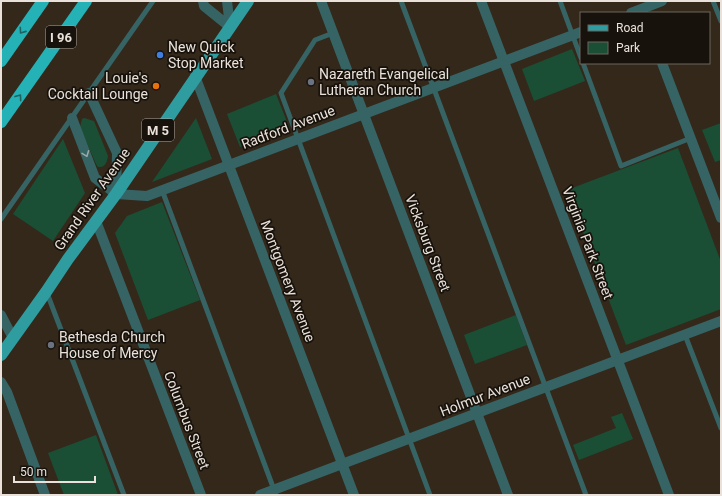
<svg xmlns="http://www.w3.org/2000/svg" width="722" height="496" font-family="Roboto,sans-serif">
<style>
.green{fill:#1a4f36}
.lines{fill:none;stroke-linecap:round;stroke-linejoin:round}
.lane{stroke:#366465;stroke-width:5}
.street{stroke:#366465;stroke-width:10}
.primary{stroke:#2f9c9f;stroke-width:12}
.highway{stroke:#24b2b6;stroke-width:12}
.oneway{stroke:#1e6261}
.oneway2{stroke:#99a9a5}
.shop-dot{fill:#3f7fe0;stroke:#17120c;stroke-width:1.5}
.worship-dot{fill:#6b7280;stroke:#17120c;stroke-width:1.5}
.food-dot{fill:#e8710a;stroke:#17120c;stroke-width:1.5}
.labels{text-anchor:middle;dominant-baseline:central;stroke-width:3.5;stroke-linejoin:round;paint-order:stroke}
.shield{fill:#17120c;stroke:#aba49c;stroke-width:1}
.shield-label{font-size:13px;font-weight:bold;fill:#eae2da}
.poi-label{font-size:14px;fill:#eae2da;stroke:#17120c;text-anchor:start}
.street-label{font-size:14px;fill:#eae2da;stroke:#17120c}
</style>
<rect width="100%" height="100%" fill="#34281b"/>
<g class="green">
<path d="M 572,49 L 585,81 L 534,101 L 522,69 Z"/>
<path d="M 276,94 L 289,127 L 240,147 L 227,114 Z"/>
<path d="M 84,118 L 94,121 L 108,156 C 107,162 105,168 98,167 L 96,164 L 80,127 L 82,119 Z"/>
<path d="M 196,118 L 212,159 L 152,182 Z"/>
<path d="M 721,123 L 721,160 L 715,162 L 702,130 Z"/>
<path d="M 63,139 L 85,193 L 53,241 L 13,214 Z"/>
<path d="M 678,148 L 721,262 L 721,309 L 626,345 L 567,190 Z"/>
<path d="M 162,202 L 200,300 L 148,320 L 115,233 L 127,216 Z"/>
<path d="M 516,315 L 527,345 L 475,364 L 464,335 Z"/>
<path d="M 622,413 L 633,439 L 579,460 L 573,445 L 616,428 L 611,417 Z"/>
<path d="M 96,435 L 118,495 L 64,495 L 48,453 Z"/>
</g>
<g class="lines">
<g class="lane">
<path d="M 401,1 L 586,495"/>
<path d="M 560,1 L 581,58"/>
<path d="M 713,1 L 721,21"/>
<path d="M 333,33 L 315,40 L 281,93 L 430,495"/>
<path d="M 583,63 L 621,166 L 691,138"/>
<path d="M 162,190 L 276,495"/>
<path d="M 1,219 L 153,1"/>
<path d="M 47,293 L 124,495"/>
<path d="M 685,335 L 721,428"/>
</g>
<g class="street">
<path d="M 203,1 L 204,6 L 230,27 L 227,1"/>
<path d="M 321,1 L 508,495"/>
<path d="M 481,1 L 669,495"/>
<path d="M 631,13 L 662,1"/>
<path d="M 662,63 L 721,218"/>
<path d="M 195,76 L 354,495"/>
<path d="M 72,118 L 95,178 L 116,194 L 117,153 L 89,93"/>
<path d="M 116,194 L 147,196 L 581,32"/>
<path d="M 96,221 L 201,495"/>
<path d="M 1,315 L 13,338"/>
<path d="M 1,382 L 7,392 L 45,495"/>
<path d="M 260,495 L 721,321"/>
</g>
<path class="primary" d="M 1,355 L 46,292 L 68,259 L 116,194 L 248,1"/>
<g class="highway">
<path d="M 1,61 L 43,1"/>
<path d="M 1,122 L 86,1"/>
</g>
</g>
<defs><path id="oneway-chevron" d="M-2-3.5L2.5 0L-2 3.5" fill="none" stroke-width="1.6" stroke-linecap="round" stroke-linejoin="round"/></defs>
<g class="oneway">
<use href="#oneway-chevron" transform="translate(22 31) rotate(125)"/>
<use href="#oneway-chevron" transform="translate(19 97) rotate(-54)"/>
</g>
<use class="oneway2" href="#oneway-chevron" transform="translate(86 154) rotate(69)"/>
<circle class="shop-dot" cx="160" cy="55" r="4"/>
<g class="worship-dot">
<circle cx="311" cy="82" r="4"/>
<circle cx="51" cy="345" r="4"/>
</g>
<circle class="food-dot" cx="156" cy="86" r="4"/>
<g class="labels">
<g class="shield">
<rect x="46" y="26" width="30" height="22" rx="3"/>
<rect x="142" y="119" width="32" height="22" rx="3"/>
</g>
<g class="shield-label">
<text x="61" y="37">I 96</text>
<text x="158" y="130">M 5</text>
</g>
<g class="poi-label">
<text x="168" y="47">New Quick<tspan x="168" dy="16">Stop Market</tspan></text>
<text x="319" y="74">Nazareth Evangelical<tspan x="319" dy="16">Lutheran Church</tspan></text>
<text x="148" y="78" text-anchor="end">Louie's<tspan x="148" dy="16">Cocktail Lounge</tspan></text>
<text x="59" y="337">Bethesda Church<tspan x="59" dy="16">House of Mercy</tspan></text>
</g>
<g class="street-label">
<text transform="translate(288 127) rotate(-21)">Radford Avenue</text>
<text transform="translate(92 199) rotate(-55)">Grand River Avenue</text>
<text transform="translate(428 243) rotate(69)">Vicksburg Street</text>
<text transform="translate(588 243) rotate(69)">Virginia Park Street</text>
<text transform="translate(288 281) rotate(69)">Montgomery Avenue</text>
<text transform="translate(485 395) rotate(-21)">Holmur Avenue</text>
<text transform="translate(187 420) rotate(69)">Columbus Street</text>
</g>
</g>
<rect width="722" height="496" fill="none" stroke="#eae2da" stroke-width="4"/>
<rect x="580" y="12" width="130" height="52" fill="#17120c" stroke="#6b655e"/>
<rect x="588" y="25" width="20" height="6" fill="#2f9c9f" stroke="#6b655e"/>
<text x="616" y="32" font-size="12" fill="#eae2da">Road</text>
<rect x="588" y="42" width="20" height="12" fill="#1a4f36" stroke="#6b655e"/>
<text x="616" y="52" font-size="12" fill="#eae2da">Park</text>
<path d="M14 476v6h81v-6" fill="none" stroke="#eae2da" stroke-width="2"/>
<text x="20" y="476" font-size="12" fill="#eae2da" stroke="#17120c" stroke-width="3" paint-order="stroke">50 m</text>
</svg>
